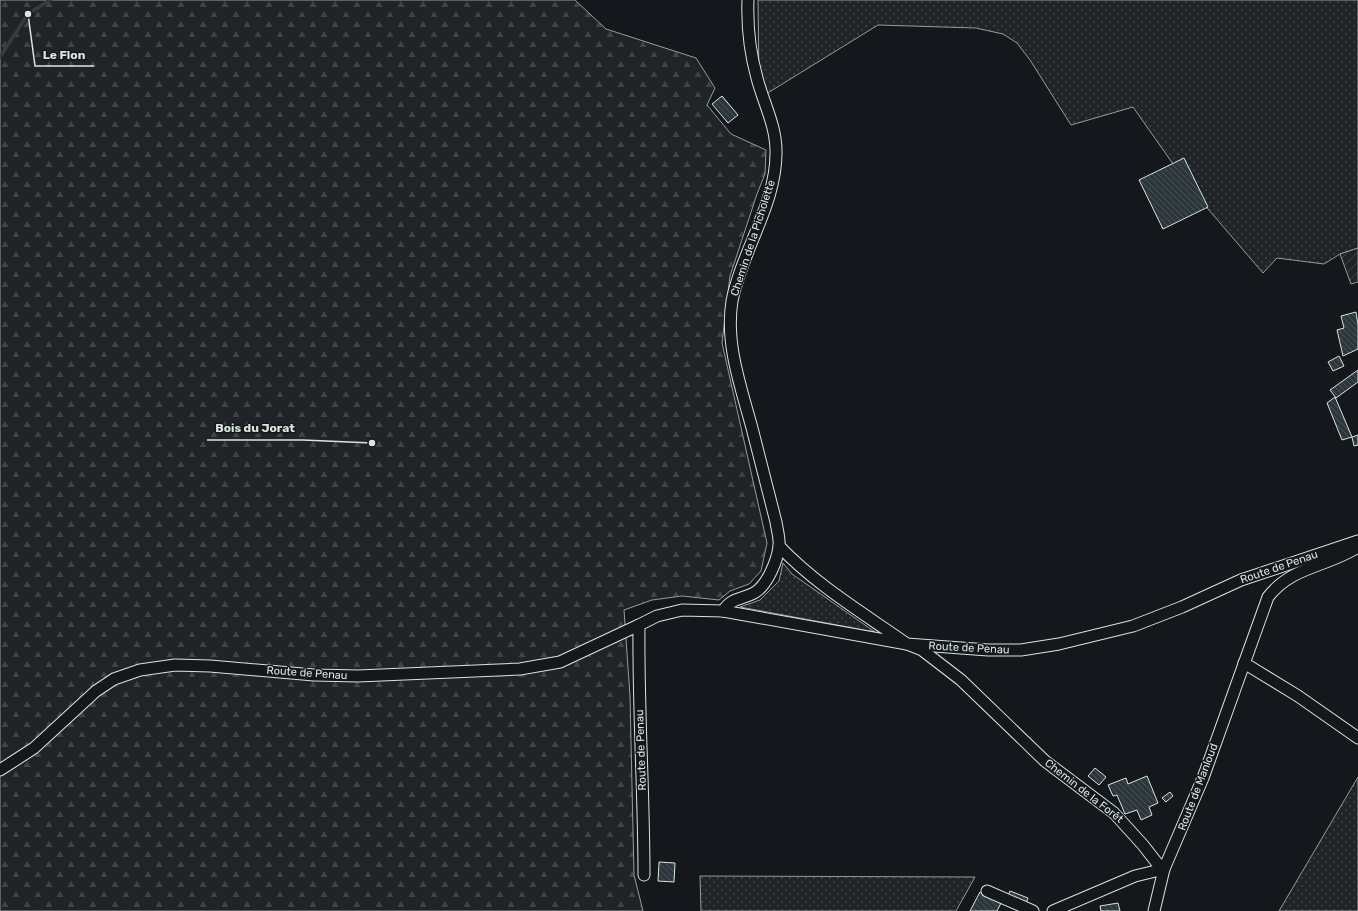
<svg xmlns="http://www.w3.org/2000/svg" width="1358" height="911" font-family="Rubik,sans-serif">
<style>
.grass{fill:url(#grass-dots);stroke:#939e99}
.forest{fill:url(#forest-firs);stroke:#939e99}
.garden{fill:url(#garden-furrows);stroke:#939e99}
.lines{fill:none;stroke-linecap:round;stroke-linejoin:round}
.stream{stroke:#363b3e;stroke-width:3.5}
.building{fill:url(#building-back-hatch);stroke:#d8e6dc}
.street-casing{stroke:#d8e6dc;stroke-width:13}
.street{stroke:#14181c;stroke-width:11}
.labels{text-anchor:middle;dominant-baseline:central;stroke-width:3;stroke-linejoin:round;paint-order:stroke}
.street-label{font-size:11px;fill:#d8e6dc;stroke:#14181c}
.leader{fill:none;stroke:#d8e6dc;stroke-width:1.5}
.callout-dot{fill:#d8e6dc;stroke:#14181c;stroke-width:1.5}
.callout-label{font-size:12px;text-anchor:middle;font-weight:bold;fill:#d8e6dc;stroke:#14181c;stroke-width:3;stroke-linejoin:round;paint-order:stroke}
</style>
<defs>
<pattern id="grass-dots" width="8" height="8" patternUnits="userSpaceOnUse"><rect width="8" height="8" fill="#202428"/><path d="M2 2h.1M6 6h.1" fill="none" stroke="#404447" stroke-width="1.8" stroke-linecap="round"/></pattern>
<pattern id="forest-firs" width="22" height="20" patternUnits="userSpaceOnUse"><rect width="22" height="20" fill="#202428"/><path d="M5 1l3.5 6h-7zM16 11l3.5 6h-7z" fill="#404447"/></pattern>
<pattern id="garden-furrows" width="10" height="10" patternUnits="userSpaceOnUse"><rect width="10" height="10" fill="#202428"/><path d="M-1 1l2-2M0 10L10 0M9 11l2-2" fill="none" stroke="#404447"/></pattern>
<pattern id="building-back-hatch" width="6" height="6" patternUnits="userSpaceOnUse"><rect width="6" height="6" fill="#2c363c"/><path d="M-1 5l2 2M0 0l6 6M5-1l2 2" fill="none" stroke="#4a5358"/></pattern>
</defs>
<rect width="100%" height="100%" fill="#14181c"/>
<g class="grass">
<path d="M 758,0 L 1358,0 L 1358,248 L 1340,254 L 1324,264 L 1277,258 L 1263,273 L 1190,188 L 1133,107 L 1071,125 L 1030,60 L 1017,43 L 1003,34 L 976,28 L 878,25 L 766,94 L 759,79 Z"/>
<path d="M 783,563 L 792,574 L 875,632 L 740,607 L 760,600 L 779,581 Z"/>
<path d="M 1358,777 L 1358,911 L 1279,911 Z"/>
<path d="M 700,876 L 975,877 L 956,911 L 701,911 Z"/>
</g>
<path class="forest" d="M 0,0 L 575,0 L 606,29 L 696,58 L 715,88 L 707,105 L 731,134 L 766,150 L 765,174 L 757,194 L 730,276 L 722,343 L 767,543 L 761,571 L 749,584 L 730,591 L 719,600 L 682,596 L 652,600 L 624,610 L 630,696 L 634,875 L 643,911 L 0,911 Z"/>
<path class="garden" d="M 1358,248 L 1358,282 L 1351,284 L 1340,254 Z"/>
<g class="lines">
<path class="stream" d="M 0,57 L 28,14 L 50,0"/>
</g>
<g class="building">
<path d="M 722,96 L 738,115 L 728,123 L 712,104 Z"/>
<path d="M 1184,158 L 1208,207 L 1163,229 L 1139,180 Z"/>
<path d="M 1356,312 L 1358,325 L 1358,349 L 1343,356 L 1337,330 L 1344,328 L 1341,316 Z"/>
<path d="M 1339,356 L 1344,366 L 1333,371 L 1328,362 Z"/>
<path d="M 1358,370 L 1358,382 L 1336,398 L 1330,390 Z"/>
<path d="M 1335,397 L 1352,437 L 1342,440 L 1327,403 Z"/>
<path d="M 1358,435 L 1358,445 L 1354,446 L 1352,437 Z"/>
<path d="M 1095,768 L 1106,777 L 1099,785 L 1088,776 Z"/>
<path d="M 1147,776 L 1158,803 L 1149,807 L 1152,815 L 1141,820 L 1137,810 L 1125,814 L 1117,795 L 1113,796 L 1108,785 L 1126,778 L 1128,784 Z"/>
<path d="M 1170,792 L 1173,796 L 1166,802 L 1162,798 Z"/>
<path d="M 659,862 L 675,863 L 674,882 L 658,881 Z"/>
<path d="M 1010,891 L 1028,898 L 1026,904 L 1008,896 Z"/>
<path d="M 980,892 L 1001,903 L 997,911 L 970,911 Z"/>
<path d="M 1118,903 L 1120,911 L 1101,911 L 1100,906 Z"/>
</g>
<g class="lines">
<defs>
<g id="street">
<path d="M 779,546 C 816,585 863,613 907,644 L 922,650 L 961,680 L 1045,761 L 1114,813 L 1143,845 L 1157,863 L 1164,869"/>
<path d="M 723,611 C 732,597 741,600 754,593 C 767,586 777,561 779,547 C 780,539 777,529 776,522 C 768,491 760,459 752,428 C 741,387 725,344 732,301 C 742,250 777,203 776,151 C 776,125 763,102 757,78 C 750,53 747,26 748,0"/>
<path d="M 1244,663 L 1298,696 L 1358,738"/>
<path d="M 0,770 L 34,748 L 96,691 L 114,679 L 140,670 L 175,665 L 210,666 L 314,675 L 358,676 L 520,669 L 560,662 L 639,625"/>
<path d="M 644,875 C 644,792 638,709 639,625 L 657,616 L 682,610 L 723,611 L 907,644 L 988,650 L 1021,650 L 1059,644 L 1133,626 L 1182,607 L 1241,580 L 1358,541"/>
<path d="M 987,891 L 1033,911"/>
<path d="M 1053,911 L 1135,876 L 1164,869"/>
<path d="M 1154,911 L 1164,869 L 1203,778 L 1268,597 C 1292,566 1327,567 1358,547"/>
</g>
</defs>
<use href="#street" class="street-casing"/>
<use href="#street" class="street"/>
</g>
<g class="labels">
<g class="street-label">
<text transform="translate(753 238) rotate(-72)">Chemin de la Picholette</text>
<text transform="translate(1279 567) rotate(-19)">Route de Penau</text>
<text transform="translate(969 648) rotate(3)">Route de Penau</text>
<text transform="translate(307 673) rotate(4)">Route de Penau</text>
<text transform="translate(641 750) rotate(-92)">Route de Penau</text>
<text transform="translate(1198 787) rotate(-69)">Route de Manloud</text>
<text transform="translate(1084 791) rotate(38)">Chemin de la Forêt</text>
</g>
</g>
<path class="leader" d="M28 14L35 66H94M372 443L303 440H207"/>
<g class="callout-dot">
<circle cx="28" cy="14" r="4"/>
<circle cx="372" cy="443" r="4"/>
</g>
<g class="callout-label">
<text x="64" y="59">Le Flon</text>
<text x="255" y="432">Bois du Jorat</text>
</g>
</svg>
